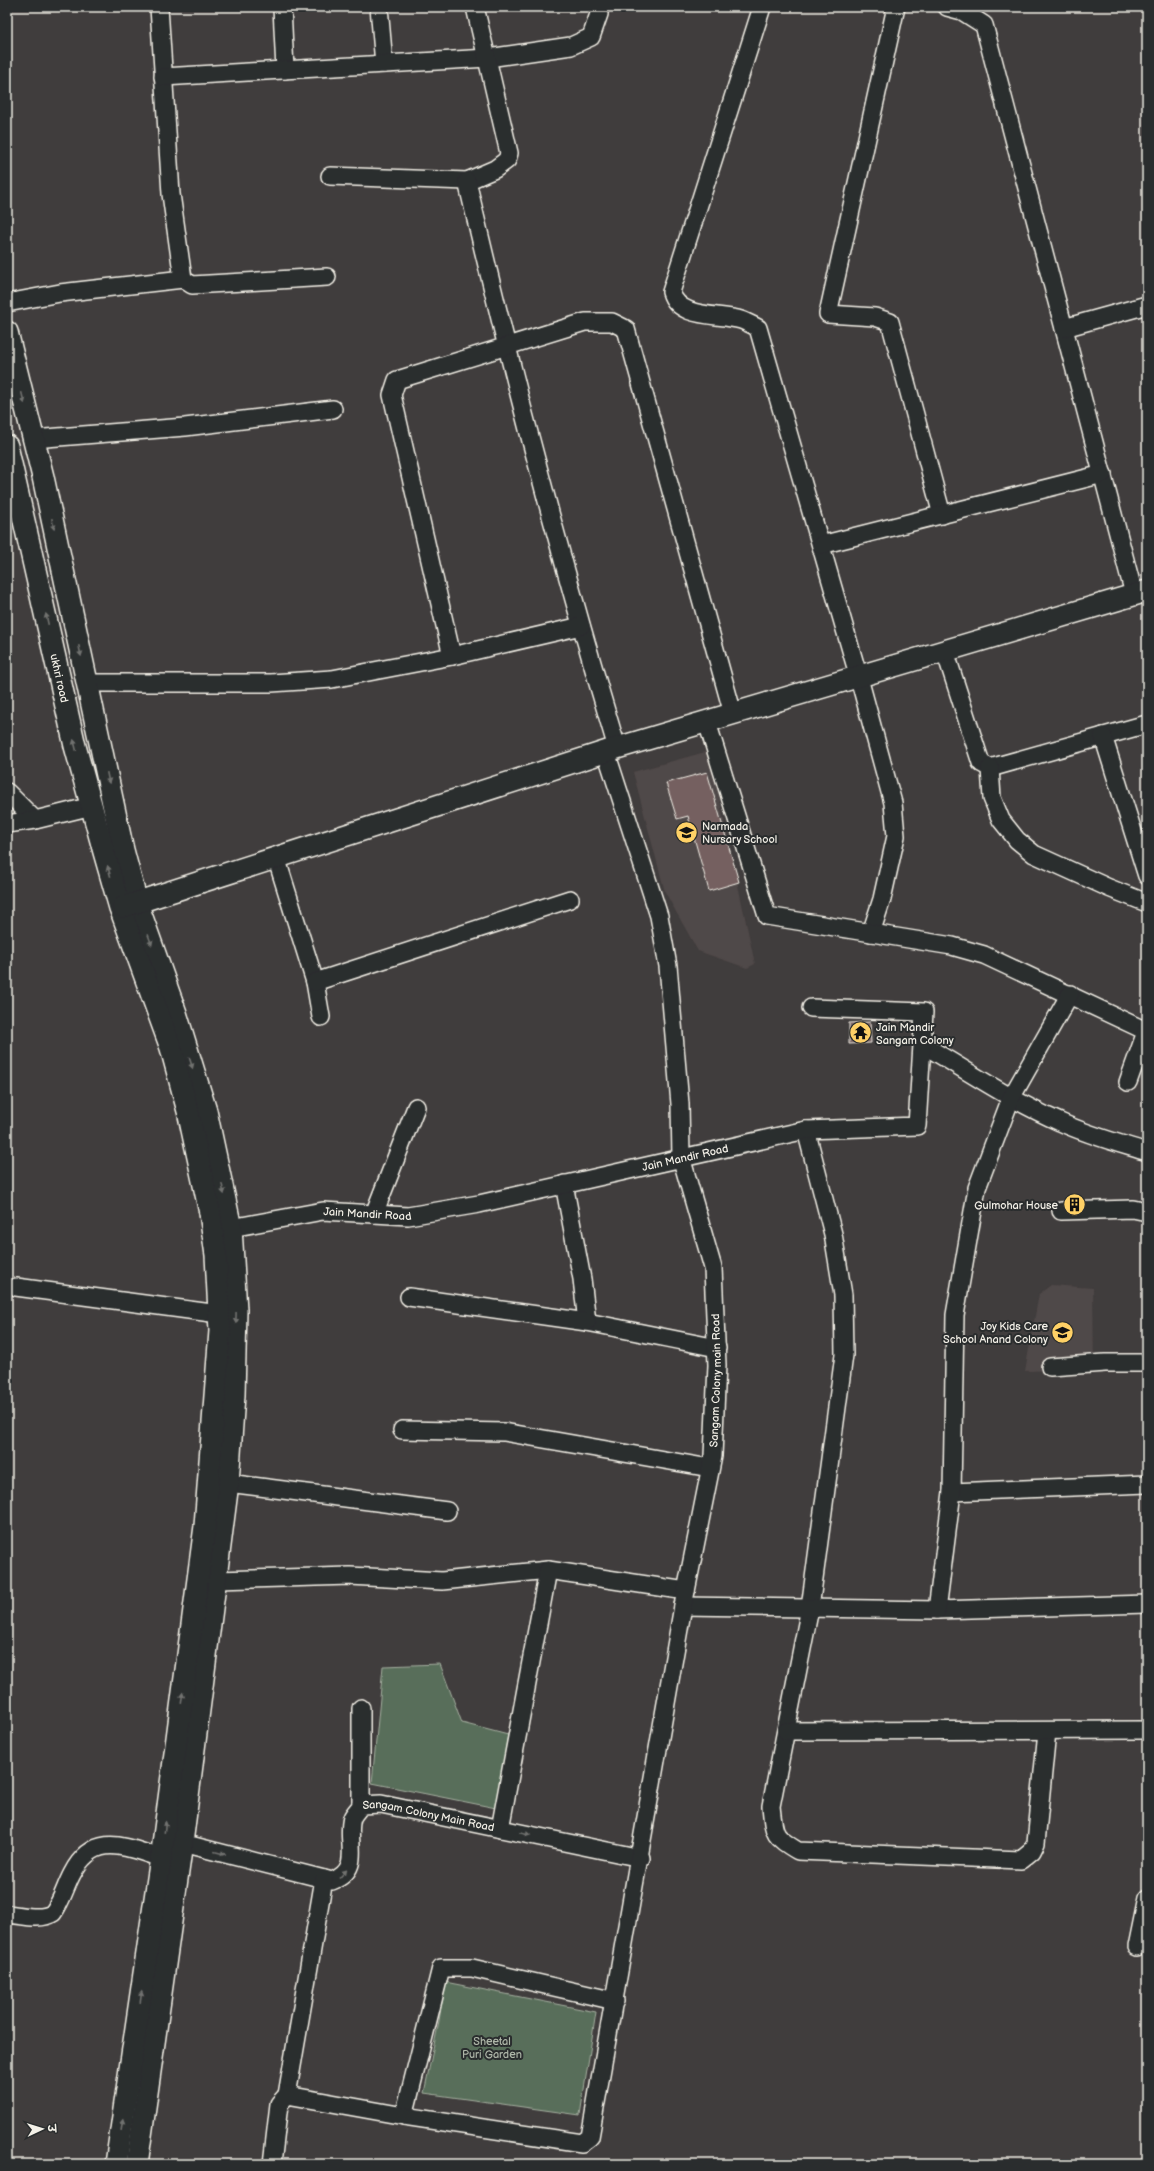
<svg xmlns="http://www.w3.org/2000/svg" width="1154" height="2171" font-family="'Balsamiq Sans','Playpen Sans Deva',sans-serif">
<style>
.built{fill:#504848}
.green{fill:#586e5a;stroke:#a6b0a1}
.building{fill:#756161;stroke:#f4f1e8}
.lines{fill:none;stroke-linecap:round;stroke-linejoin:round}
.minor-casing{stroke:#f4f1e8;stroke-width:20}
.tertiary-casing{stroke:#f4f1e8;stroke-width:24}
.minor{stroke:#2a2d2e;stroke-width:17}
.tertiary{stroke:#2a2d2e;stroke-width:21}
.oneway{fill:#71726f}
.labels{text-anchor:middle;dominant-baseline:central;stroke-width:4;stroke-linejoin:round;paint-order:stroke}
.street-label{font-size:11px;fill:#f4f1e8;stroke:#2a2d2e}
.poi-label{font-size:11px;fill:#f4f1e8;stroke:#2a2d2e;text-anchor:start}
.park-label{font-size:11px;fill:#aeb6a8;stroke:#2a2d2e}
</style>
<rect width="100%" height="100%" fill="#403d3d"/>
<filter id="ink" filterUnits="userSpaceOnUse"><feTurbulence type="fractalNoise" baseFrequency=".025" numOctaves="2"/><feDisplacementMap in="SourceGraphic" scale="8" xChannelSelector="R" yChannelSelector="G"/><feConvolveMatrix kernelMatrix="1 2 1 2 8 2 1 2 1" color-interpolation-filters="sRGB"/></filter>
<g filter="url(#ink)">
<g class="built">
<path d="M 709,751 L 755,964 L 747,968 L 698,951 L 665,892 L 633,772 Z"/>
<path d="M 1051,1285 L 1093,1288 L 1094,1369 L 1025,1371 L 1039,1294 Z"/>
</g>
<g class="green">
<path d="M 440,1664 L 462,1723 L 508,1735 L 496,1808 L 372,1783 L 383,1666 Z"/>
<path d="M 445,1982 L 596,2012 L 580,2115 L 424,2093 L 439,2021 Z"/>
</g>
<g class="building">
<path d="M 707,772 L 739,882 L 709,891 L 688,816 L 677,819 L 666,783 Z"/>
<path d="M 870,1022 L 871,1043 L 849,1044 L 849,1023 Z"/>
<path d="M 1069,1196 L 1080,1197 L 1080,1210 L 1067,1209 Z"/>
</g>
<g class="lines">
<defs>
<g id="minor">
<path d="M 159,7 L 171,194 L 183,279 L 192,285 L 327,277"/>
<path d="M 282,7 L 285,70"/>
<path d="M 379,7 L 384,64"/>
<path d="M 762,7 L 671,292 C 679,320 720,313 741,320 C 747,322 752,325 758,328 L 859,678 L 893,803 L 896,836 L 882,899 L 871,933"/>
<path d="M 896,7 L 828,314 L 875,317 L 890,322 L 942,515"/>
<path d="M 947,7 L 962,11 L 984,25 L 1134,594"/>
<path d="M 163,77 L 488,58 L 571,46 L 591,37 L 599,14 L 598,7"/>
<path d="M 330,176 L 467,181 L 495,169 L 507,160 L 509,153 L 475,7"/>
<path d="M 467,181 C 511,371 561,561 617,748"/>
<path d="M 7,303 L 60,293 L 183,279"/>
<path d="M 1064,328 L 1147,305"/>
<path d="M 33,439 L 185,427 L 333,409"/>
<path d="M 821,545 L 1103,474"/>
<path d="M 945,651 L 981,763 L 990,768 L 1147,724"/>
<path d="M 452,656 L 392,395 L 397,380 L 585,322 L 612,322 L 626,329 L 733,714"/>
<path d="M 87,683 L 271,683 L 332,679 L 452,656 L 581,626"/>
<path d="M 707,722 L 767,916 L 952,946 L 984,955 L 1146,1031"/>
<path d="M 1103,736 L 1147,876"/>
<path d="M 990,768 L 992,798 L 1001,820 L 1017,840 L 1034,854 L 1109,888 L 1147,903"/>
<path d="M 7,792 L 35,820"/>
<path d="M 7,824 L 35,820 L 92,806"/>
<path d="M 276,857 L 315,982 L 321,1017"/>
<path d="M 315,982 L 570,899"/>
<path d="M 922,1044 C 967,1071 1012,1101 1060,1122 C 1088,1135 1118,1143 1147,1152"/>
<path d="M 1128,1082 L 1147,1029"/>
<path d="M 806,1130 L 833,1234 L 843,1295 L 844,1355 L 810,1608 L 771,1806 C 774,1835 773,1836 798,1851 L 1021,1860 L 1032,1851 L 1036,1843 L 1047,1731"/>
<path d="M 564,1184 L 582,1279 L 587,1322 L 717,1348"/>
<path d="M 1061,1211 L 1133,1209 L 1147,1212"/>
<path d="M 374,1214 L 416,1107"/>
<path id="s1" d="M 231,1228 L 323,1211 L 408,1216 L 479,1204 L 806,1130 L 917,1126 L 924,1012 L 811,1008"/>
<path d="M 16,1287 L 219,1314"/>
<path d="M 409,1297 L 587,1322"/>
<path d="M 1050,1367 L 1105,1363 L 1147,1363"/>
<path d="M 402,1430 L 504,1432 L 710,1468"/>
<path d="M 228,1483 L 447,1511"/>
<path d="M 952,1492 L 1147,1484"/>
<path d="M 216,1580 L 350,1576 L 442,1581 L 548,1570"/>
<path d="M 683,1606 L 937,1610 L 1147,1604"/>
<path d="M 937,1610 L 952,1492 L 955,1315 L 977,1188 L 1011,1098 L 1070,994"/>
<path d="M 361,1708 L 361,1805"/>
<path d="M 786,1731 L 1147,1730"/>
<path d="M 500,1829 L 548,1570 L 686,1591"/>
<path id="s2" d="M 182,1843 L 332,1881 C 364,1869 345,1841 352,1818 C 354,1813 359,1809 361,1805 L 381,1804 L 641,1858"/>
<path d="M 7,1914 C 21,1915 41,1921 53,1913 C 62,1901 65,1887 72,1874 C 97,1826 131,1851 172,1861"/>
<path d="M 1137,1947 L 1147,1898"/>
<path d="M 287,2095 L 324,1879"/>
<path d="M 404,2116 L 441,1968 L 472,1968 L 615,2001"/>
<path id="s3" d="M 272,2164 L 279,2104 L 287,2095 L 404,2116 L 582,2143 L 590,2137 L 683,1606 L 713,1456 L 717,1365 L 713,1268 L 681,1157 L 680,1104 L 668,966 L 659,916 L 606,752"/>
</g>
<g id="tertiary">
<path d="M 7,332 L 43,477 L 123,850 L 137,903 L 176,1013 L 206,1111 L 231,1228 L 236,1310 L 234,1395 L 228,1483 L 182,1843 L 137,2164"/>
<path id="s4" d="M 7,446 L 75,746 L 104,852 L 120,908 L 171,1048 L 188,1111 L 210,1213 L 216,1255 L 220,1331 L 205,1526 L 163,1844 L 116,2164"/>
<path d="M 123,907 L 617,748 L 1147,591"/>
</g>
</defs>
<use href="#minor" class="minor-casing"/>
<use href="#tertiary" class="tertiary-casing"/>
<use href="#minor" class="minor"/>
<use href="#tertiary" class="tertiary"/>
</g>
<defs><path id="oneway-solid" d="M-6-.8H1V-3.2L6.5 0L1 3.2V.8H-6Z"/></defs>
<g class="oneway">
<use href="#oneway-solid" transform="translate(23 398) rotate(76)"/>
<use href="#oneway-solid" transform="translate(53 524) rotate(78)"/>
<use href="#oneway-solid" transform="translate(47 619) rotate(-103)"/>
<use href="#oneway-solid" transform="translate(80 651) rotate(78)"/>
<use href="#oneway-solid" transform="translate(75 745) rotate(-104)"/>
<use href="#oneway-solid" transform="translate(108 778) rotate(78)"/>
<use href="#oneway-solid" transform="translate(109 871) rotate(-106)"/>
<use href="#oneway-solid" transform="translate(150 940) rotate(70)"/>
<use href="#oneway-solid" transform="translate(191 1063) rotate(73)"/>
<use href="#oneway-solid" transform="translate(223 1189) rotate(78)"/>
<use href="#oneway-solid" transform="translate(236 1318) rotate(91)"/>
<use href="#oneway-solid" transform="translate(182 1698) rotate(-83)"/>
<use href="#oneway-solid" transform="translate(165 1827) rotate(-83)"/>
<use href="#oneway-solid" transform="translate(525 1834) rotate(12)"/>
<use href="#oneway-solid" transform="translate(220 1853) rotate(14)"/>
<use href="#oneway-solid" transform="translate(343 1874) rotate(-48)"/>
<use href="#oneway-solid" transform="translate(141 1997) rotate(-82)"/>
<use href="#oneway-solid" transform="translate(122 2125) rotate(-81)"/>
</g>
</g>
<defs>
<symbol id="school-disc" viewBox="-11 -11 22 22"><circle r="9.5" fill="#ffd166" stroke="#2a2d2e"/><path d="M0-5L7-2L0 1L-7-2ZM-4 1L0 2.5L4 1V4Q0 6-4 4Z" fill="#111"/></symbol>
<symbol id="temple-disc" viewBox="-11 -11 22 22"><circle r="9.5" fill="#ffd166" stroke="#2a2d2e"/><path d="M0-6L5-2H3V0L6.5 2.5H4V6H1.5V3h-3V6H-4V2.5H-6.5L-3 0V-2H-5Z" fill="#111"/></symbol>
<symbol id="building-disc" viewBox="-11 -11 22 22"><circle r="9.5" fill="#ffd166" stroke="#2a2d2e"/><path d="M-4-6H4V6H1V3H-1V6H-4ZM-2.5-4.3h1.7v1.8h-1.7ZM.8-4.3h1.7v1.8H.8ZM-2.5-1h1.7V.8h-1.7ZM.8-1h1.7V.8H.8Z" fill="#111"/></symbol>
</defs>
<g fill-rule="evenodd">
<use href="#school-disc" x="674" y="820" width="25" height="25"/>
<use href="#temple-disc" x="848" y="1020" width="25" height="25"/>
<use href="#building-disc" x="1062" y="1192" width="25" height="25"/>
<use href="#school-disc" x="1050" y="1320" width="25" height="25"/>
</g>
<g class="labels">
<g class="street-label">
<text stroke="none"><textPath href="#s4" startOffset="238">ukhri road</textPath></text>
<text stroke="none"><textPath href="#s1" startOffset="462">Jain Mandir Road</textPath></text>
<text stroke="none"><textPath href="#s1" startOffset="138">Jain Mandir Road</textPath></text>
<text stroke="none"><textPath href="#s3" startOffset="1149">Sangam Colony main Road</textPath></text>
<text stroke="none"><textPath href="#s2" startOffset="311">Sangam Colony Main Road</textPath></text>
</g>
<g class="poi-label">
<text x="702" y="826">Narmada<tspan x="702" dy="13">Nursary School</tspan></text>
<text x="876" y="1027">Jain Mandir<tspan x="876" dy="13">Sangam Colony</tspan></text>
<text x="1058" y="1205" text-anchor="end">Gulmohar House</text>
<text x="1048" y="1326" text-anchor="end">Joy Kids Care<tspan x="1048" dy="13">School Anand Colony</tspan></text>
</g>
<g class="park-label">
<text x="492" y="2041">Sheetal<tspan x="492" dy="13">Puri Garden</tspan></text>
</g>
</g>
<rect width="1154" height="2171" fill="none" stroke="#2a2d2e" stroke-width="24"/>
<rect x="12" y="12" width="1130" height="2147" fill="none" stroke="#f4f1e8" stroke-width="1.5" filter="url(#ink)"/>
<g transform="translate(42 2129) rotate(86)" stroke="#2a2d2e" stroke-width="3" paint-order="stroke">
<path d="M0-3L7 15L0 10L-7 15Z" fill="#f4f1e8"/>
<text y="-6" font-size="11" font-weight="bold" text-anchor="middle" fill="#f4f1e8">उ</text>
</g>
</svg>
